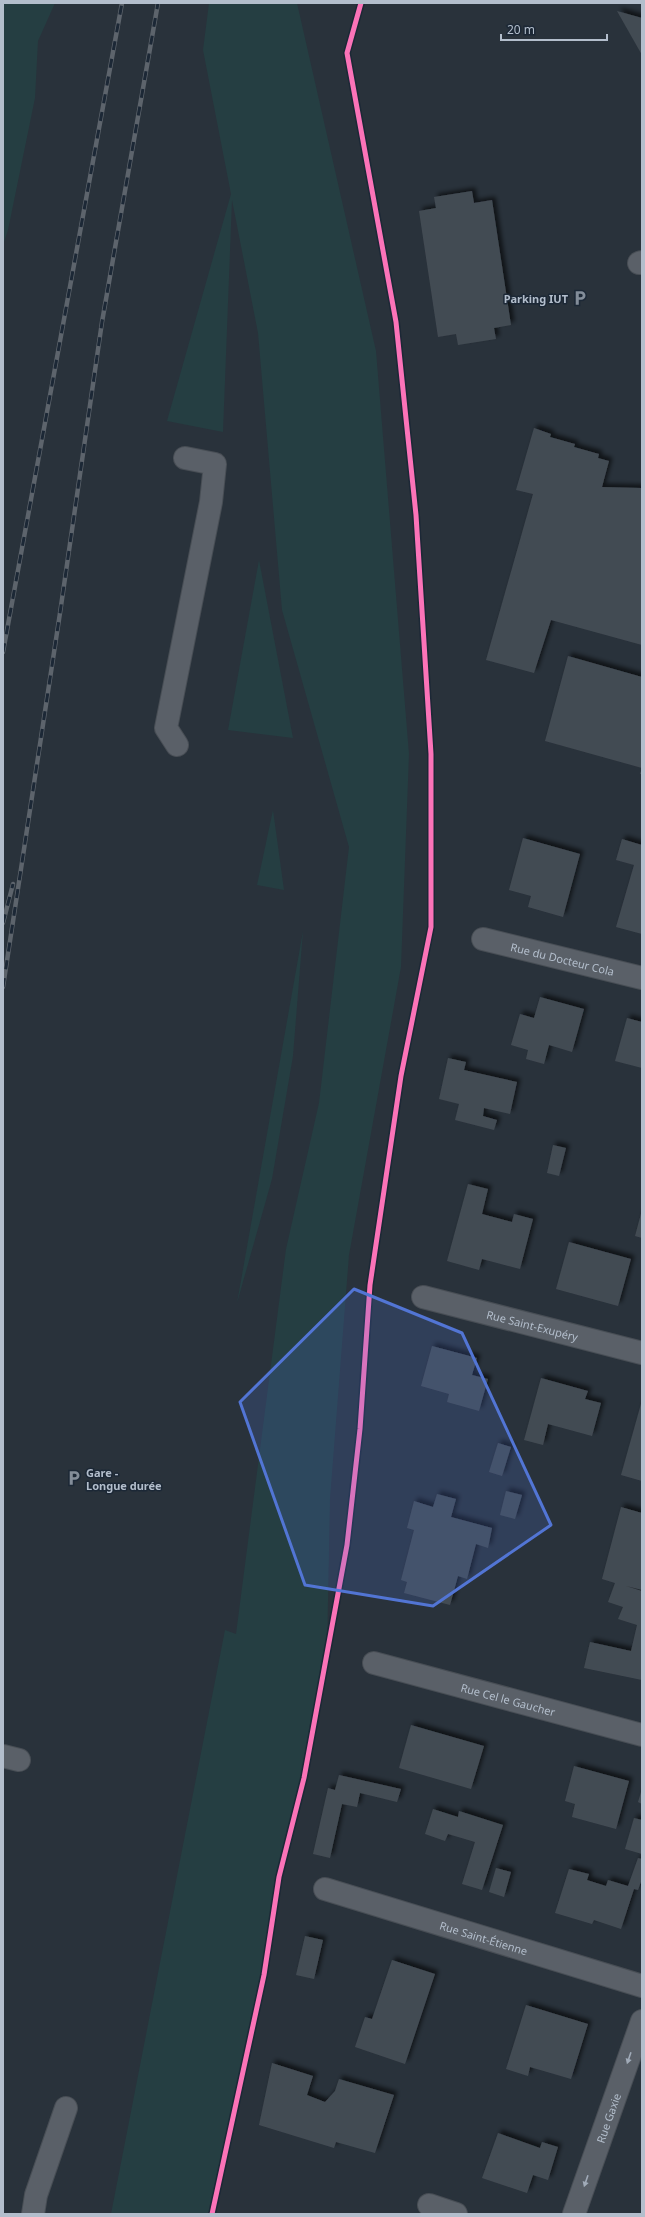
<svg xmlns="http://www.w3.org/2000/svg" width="645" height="2217" font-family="'Noto Sans',sans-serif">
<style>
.green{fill:#253e42}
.building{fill:#434b53;filter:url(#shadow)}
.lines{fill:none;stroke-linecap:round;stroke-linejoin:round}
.minor-casing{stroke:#484e55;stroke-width:24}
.minor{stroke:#5a6068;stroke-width:22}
.rail-casing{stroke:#5d646c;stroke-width:4.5}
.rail{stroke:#1c2836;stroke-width:3;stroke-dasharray:9;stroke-linecap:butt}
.cycleway-casing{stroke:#1c2836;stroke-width:8}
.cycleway{stroke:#fb73b8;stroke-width:5}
.oneway{fill:#a1abb8}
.marked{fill:#5275d4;fill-opacity:0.2;stroke:#5275d4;stroke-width:3;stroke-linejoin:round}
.labels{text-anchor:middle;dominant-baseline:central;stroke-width:3;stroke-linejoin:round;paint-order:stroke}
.poi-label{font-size:11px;font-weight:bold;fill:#b3becc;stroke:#1c2836;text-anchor:end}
.street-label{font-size:11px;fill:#b3becc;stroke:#1c2836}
</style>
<defs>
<filter id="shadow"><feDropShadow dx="3.5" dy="-3.5" stdDeviation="2" flood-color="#0009"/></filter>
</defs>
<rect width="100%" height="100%" fill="#29323b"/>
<g class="green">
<path d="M 3,3 L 55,3 L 38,41 L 35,98 L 8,230 L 3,245 Z"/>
<path d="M 209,3 L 297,3 L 376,351 L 409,754 L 401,967 L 349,1255 L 330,1499 L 327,1653 L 304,1778 L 284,1857 L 264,1975 L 212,2214 L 111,2214 L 225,1630 L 236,1634 L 286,1249 L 319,1103 L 349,847 L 282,610 L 258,333 L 232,200 L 223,432 L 167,421 L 231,194 L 203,50 Z"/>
<path d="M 259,560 L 293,738 L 228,730 Z"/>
<path d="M 273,810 L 284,890 L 257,885 Z"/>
<path d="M 303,931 L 293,1056 L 272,1179 L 237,1303 Z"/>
</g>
<g class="building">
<path d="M 617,11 L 642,18 L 642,55 Z"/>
<path d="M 472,191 L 474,203 L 492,200 L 511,325 L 494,328 L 496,339 L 458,345 L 456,334 L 438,337 L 419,211 L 436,208 L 434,197 Z"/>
<path d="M 534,428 L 551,434 L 550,437 L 575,444 L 574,447 L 599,454 L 598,458 L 609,461 L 602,487 L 642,488 L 642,645 L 551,620 L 534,673 L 486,660 L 533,494 L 516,490 Z"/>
<path d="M 568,656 L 642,677 L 642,774 L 640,774 L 642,768 L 545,741 Z"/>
<path d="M 523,838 L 580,854 L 563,917 L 528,907 L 531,896 L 509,890 Z"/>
<path d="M 622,839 L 642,845 L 642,934 L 616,927 L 634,865 L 616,860 Z"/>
<path d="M 540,997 L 584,1009 L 572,1052 L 549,1045 L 544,1064 L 526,1059 L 528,1050 L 511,1045 L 520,1014 L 534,1018 Z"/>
<path d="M 627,1018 L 642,1022 L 642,1068 L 615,1061 Z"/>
<path d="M 448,1058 L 466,1062 L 464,1070 L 517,1082 L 510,1114 L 484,1108 L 483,1116 L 497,1120 L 494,1130 L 455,1120 L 459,1104 L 439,1099 Z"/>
<path d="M 553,1145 L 566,1148 L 559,1176 L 547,1173 Z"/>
<path d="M 468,1184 L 488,1189 L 482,1214 L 512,1222 L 514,1214 L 533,1219 L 520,1269 L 482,1259 L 479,1270 L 447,1261 Z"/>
<path d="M 642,1210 L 642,1238 L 635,1236 Z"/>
<path d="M 569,1242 L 631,1259 L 618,1306 L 556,1289 Z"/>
<path d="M 432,1346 L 477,1358 L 472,1375 L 488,1379 L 479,1411 L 447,1402 L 449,1394 L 421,1386 Z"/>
<path d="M 541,1378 L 588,1391 L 585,1399 L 601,1403 L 592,1436 L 548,1424 L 543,1445 L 524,1440 Z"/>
<path d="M 641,1404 L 642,1404 L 642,1481 L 621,1475 Z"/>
<path d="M 498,1443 L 511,1447 L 502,1476 L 489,1472 Z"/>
<path d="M 506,1491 L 522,1495 L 515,1519 L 500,1515 Z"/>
<path d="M 437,1494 L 456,1499 L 451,1517 L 492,1528 L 488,1548 L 476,1544 L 467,1579 L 458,1576 L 450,1605 L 404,1593 L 407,1582 L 401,1580 L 414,1530 L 407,1528 L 414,1501 L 433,1507 Z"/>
<path d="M 621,1507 L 642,1513 L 642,1590 L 626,1586 L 642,1591 L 642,1680 L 584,1668 L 590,1642 L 631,1651 L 637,1625 L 618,1619 L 623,1607 L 608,1602 L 615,1583 L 602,1579 Z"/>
<path d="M 411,1725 L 484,1746 L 471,1789 L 399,1768 Z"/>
<path d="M 574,1766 L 629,1781 L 616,1829 L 572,1817 L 575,1804 L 565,1801 Z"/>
<path d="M 339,1775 L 401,1789 L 397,1802 L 360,1793 L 357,1807 L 342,1804 L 330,1858 L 313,1854 L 328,1788 L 335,1790 Z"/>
<path d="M 642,1789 L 642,1804 L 638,1802 Z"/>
<path d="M 433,1809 L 458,1817 L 459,1811 L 503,1825 L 482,1890 L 462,1884 L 475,1842 L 448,1834 L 445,1841 L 425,1834 Z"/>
<path d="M 634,1818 L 642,1820 L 642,1854 L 625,1849 Z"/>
<path d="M 638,1858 L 642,1859 L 642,1879 L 638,1890 L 634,1889 L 621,1929 L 594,1920 L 592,1924 L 555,1913 L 569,1869 L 589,1874 L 587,1880 L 606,1886 L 608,1880 L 628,1886 Z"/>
<path d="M 496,1868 L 511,1872 L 504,1897 L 489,1892 Z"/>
<path d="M 305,1936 L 323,1940 L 314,1979 L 296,1975 Z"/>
<path d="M 392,1960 L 435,1974 L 405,2064 L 355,2047 L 365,2017 L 372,2019 Z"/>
<path d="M 526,2005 L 588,2024 L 571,2079 L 530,2067 L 528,2076 L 506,2069 Z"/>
<path d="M 272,2063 L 313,2076 L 307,2095 L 325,2102 L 335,2091 L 339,2079 L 394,2095 L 375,2153 L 336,2142 L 334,2148 L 259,2125 Z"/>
<path d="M 498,2133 L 540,2148 L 542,2142 L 558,2147 L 548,2180 L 533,2175 L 527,2193 L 482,2178 Z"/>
</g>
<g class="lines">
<defs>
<g id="minor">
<path d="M 639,263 L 642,262"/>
<path d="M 177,745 L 166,728 L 211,502 L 215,464 L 185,458"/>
<path id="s1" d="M 483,939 L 642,978"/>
<path id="s2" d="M 423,1297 L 642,1353"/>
<path id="s3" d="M 374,1663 L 642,1735"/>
<path d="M 3,1756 L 19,1760"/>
<path id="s4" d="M 325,1889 L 642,1986"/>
<path d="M 429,2205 L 456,2214"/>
<path d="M 33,2214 L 36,2195 L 66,2108"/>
<path id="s5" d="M 574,2214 L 642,2021"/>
</g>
</defs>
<use href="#minor" class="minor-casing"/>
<use href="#minor" class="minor"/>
<defs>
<g id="rail">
<path d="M 3,652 L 122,3"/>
<path d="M 3,923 L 13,884"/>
<path d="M 3,987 L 60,613 L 102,322 L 158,3"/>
</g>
</defs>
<use href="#rail" class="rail-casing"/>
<use href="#rail" class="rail"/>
<defs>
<path id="cycleway" d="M 212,2214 L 264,1975 L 279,1877 L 304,1778 L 347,1545 L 360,1429 L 370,1285 L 401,1076 L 431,927 L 431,754 L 416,515 L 396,322 L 347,53 L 361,3"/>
</defs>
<use href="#cycleway" class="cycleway-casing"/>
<use href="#cycleway" class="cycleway"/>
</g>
<defs><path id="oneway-solid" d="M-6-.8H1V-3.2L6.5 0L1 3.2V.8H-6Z"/></defs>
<g class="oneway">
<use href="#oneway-solid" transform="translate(629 2058) rotate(109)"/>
<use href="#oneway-solid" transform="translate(586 2181) rotate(109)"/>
</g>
<path class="marked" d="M 354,1289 L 462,1333 L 551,1525 L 433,1606 L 305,1585 L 240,1402 Z"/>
<defs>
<symbol id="parking-bare" viewBox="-9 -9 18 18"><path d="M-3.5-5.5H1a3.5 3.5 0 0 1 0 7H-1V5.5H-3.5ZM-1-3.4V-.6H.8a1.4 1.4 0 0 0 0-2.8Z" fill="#838d99" stroke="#1c2836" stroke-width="2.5" paint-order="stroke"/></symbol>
</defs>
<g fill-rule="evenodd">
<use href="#parking-bare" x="569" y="287" width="22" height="22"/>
<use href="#parking-bare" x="63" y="1467" width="22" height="22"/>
</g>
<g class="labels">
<g class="poi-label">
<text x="568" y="298">Parking IUT</text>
<text x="86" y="1472" text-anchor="start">Gare -<tspan x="86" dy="13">Longue durée</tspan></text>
</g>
<g class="street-label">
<text stroke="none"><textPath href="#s1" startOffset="82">Rue du Docteur Cola</textPath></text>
<text stroke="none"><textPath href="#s2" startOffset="113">Rue Saint-Exupéry</textPath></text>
<text stroke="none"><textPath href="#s3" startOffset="139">Rue Cel le Gaucher</textPath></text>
<text stroke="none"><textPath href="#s4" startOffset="166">Rue Saint-Étienne</textPath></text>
<text stroke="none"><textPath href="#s5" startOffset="102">Rue Gaxie</textPath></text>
</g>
</g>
<rect width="645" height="2217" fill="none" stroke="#b3becc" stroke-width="8"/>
<path d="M501 34v6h106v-6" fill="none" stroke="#b3becc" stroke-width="2"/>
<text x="507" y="34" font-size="12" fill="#b3becc" stroke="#1c2836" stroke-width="3" paint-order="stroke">20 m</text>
</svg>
